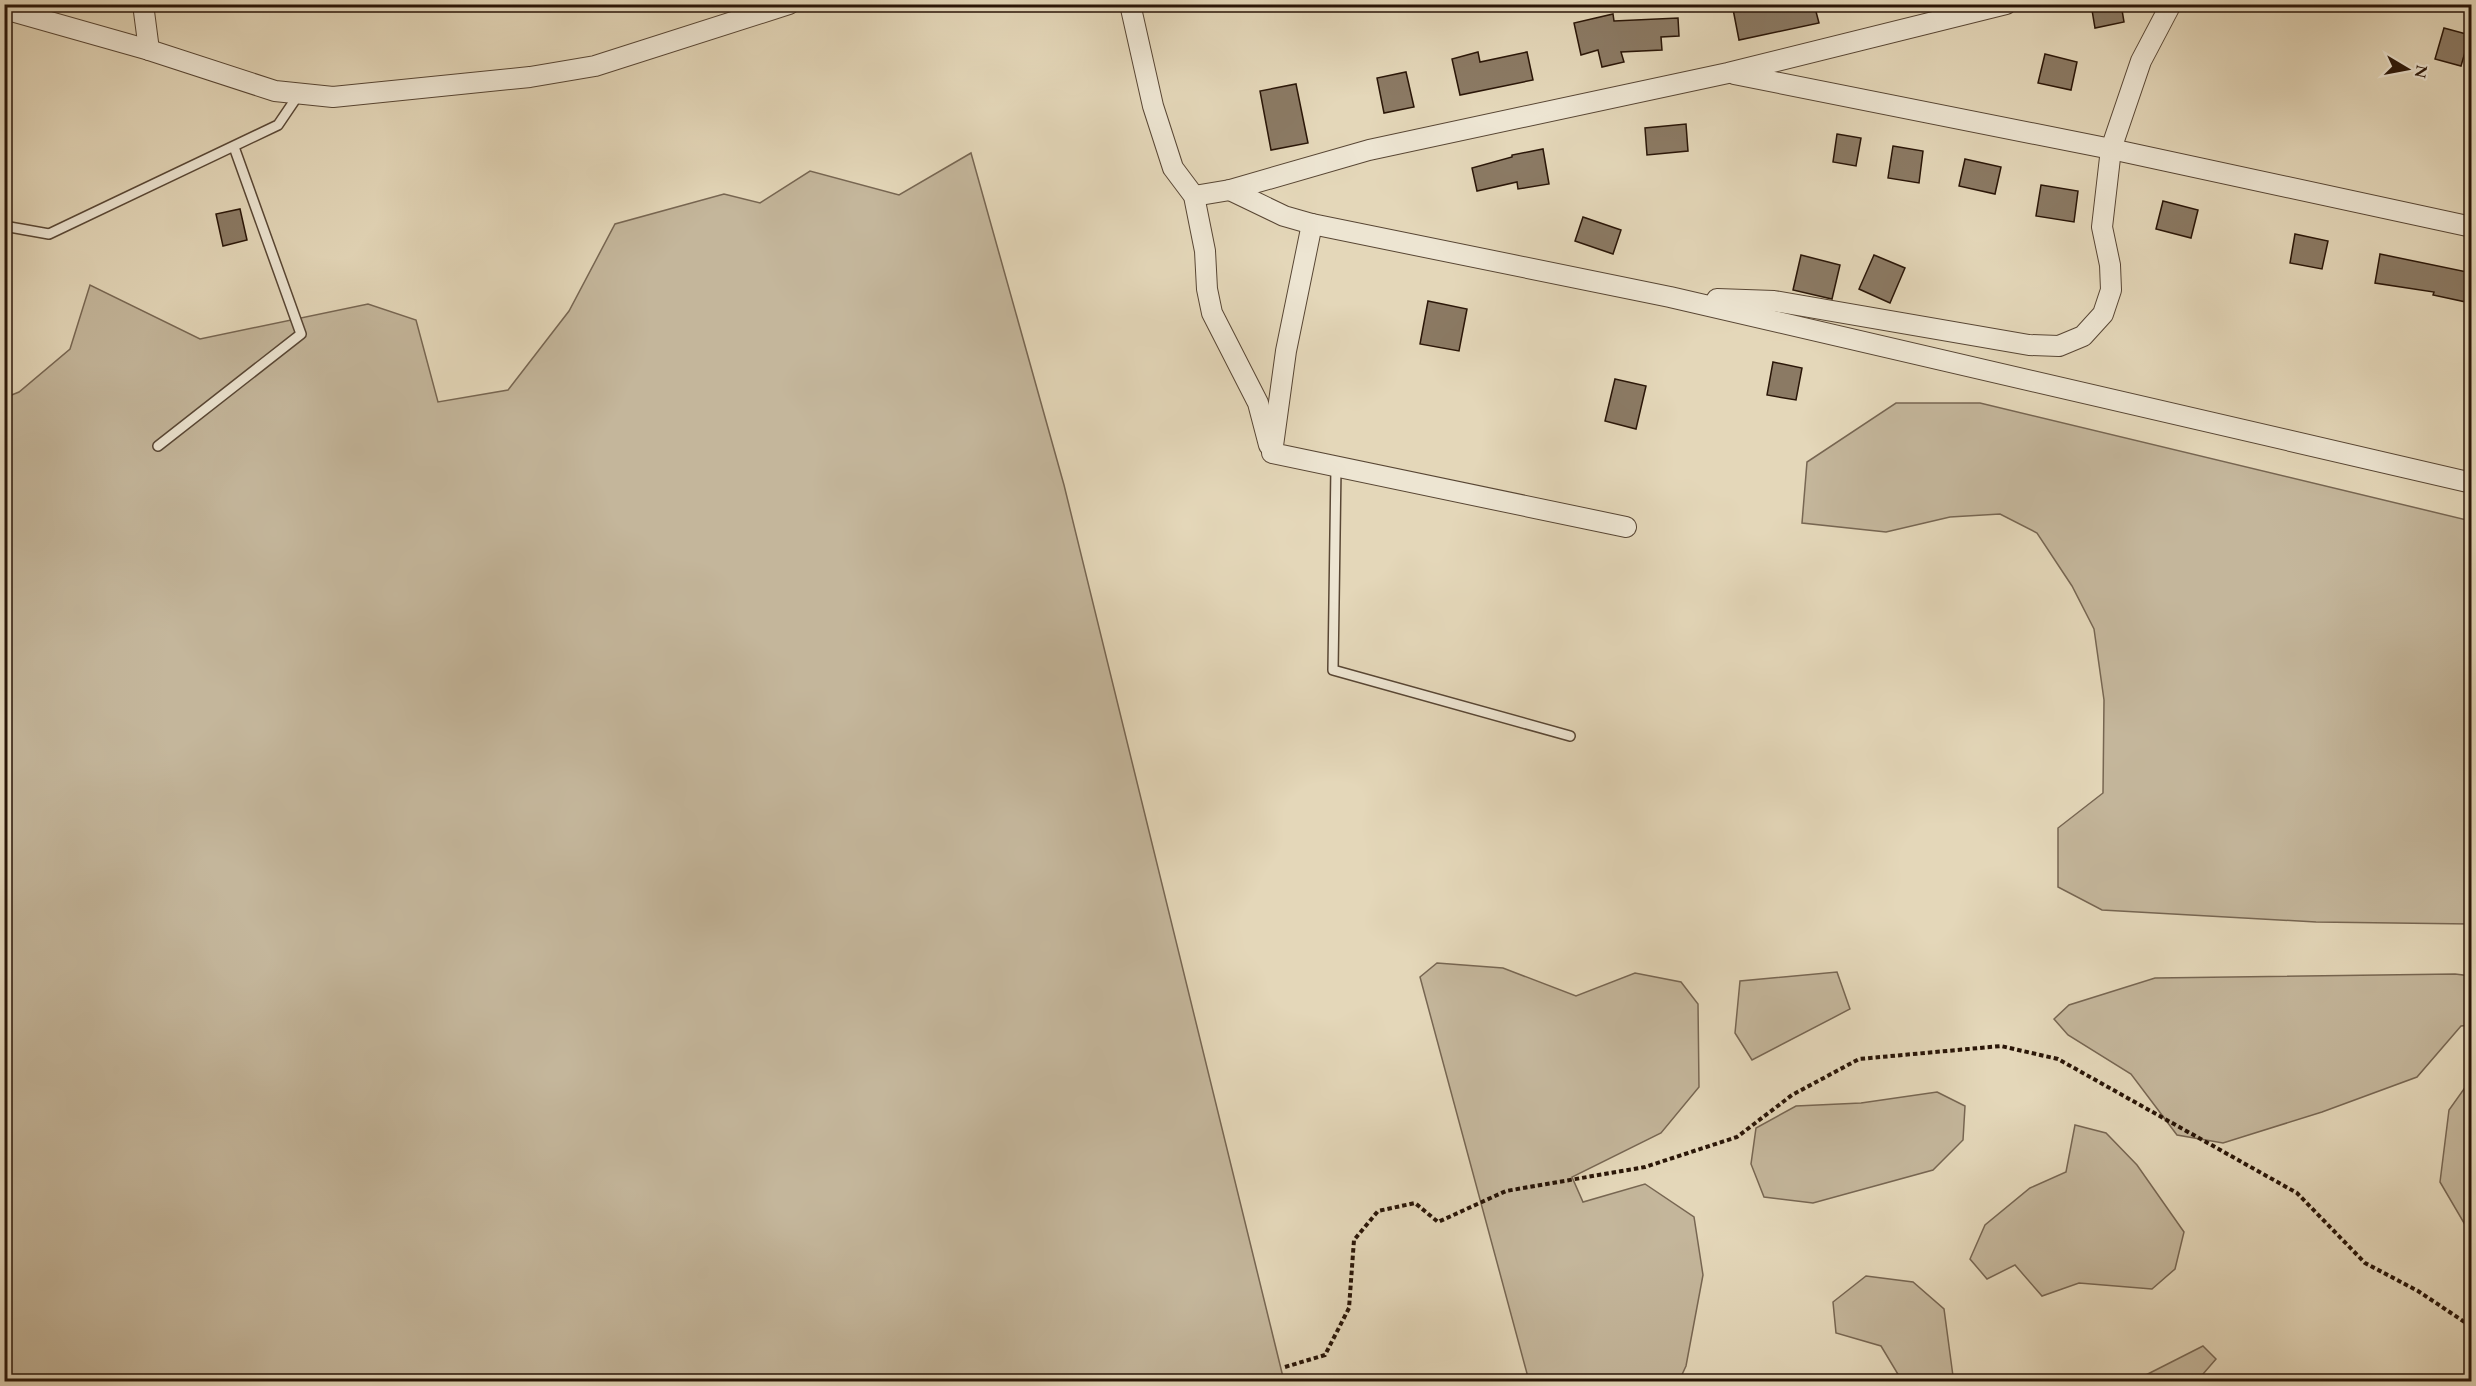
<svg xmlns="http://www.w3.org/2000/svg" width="2476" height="1386" font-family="'EB Garamond',serif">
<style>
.green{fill:#c4b69b;stroke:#776652;stroke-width:1.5}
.building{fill:#8b7a64;stroke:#2a1608;stroke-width:1.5}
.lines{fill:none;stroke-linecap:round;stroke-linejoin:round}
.lane-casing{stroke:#584634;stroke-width:12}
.street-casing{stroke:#584634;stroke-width:22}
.path{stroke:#2a1608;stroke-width:4;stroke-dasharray:4.5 3;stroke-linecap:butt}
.lane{stroke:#ede5d2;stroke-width:9}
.street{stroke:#ede5d2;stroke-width:20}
</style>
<rect width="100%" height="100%" fill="#e4d7b9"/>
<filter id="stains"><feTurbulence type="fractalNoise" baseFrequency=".00333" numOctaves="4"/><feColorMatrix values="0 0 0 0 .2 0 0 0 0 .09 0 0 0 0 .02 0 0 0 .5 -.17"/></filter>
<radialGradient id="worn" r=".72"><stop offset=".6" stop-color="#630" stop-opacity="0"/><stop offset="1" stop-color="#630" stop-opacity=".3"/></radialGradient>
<g class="green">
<path d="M 971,153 L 1064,485 L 1284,1381 L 5,1381 L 4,398 L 19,392 L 70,349 L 90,285 L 200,339 L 368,304 L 416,320 L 438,402 L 508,390 L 569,311 L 615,224 L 724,194 L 760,203 L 810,171 L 899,195 Z"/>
<path d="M 1896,403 L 1980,403 L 2471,521 L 2471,924 L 2316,922 L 2102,910 L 2058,887 L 2058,828 L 2103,793 L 2104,700 L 2094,629 L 2072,586 L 2037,533 L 2000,514 L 1950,517 L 1886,532 L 1802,523 L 1807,462 Z"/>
<path d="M 1437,963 L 1503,968 L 1576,996 L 1635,973 L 1681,982 L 1698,1004 L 1699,1087 L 1661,1133 L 1572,1177 L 1583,1202 L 1645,1184 L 1694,1217 L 1703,1275 L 1686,1366 L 1679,1381 L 1529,1381 L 1420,977 Z"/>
<path d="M 1837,972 L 1850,1009 L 1752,1060 L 1735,1033 L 1740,981 Z"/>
<path d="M 2455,974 L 2471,976 L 2471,1025 L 2461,1026 L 2417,1077 L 2322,1112 L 2223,1143 L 2177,1135 L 2131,1074 L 2068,1035 L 2054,1019 L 2069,1005 L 2155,978 Z"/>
<path d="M 2471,1079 L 2471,1235 L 2440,1182 L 2449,1110 Z"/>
<path d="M 1937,1092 L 1965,1106 L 1963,1140 L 1933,1170 L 1813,1203 L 1764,1197 L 1751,1164 L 1756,1128 L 1796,1106 L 1861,1103 Z"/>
<path d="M 2075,1125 L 2106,1133 L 2137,1165 L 2184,1232 L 2175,1269 L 2152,1289 L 2079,1283 L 2042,1296 L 2015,1265 L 1987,1279 L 1970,1259 L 1985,1225 L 2030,1188 L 2066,1172 Z"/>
<path d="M 1866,1276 L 1913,1282 L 1944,1309 L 1953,1376 L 1950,1381 L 1902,1381 L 1881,1346 L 1836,1333 L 1833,1302 Z"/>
<path d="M 2203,1346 L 2216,1359 L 2197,1381 L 2134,1381 Z"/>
</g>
<g class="building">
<path d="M 1732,4 L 1814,4 L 1819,23 L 1739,40 Z"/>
<path d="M 2091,4 L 2121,4 L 2124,22 L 2095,28 Z"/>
<path d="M 1613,14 L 1614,21 L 1678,18 L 1679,36 L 1661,37 L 1662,50 L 1621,52 L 1624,62 L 1602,67 L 1598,50 L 1581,55 L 1574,23 Z"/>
<path d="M 2444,28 L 2470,35 L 2461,66 L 2435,59 Z"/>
<path d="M 1478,52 L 1480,62 L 1527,52 L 1533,80 L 1460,95 L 1452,59 Z"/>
<path d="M 2045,54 L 2077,62 L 2071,90 L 2038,83 Z"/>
<path d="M 1406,72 L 1414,107 L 1384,113 L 1377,78 Z"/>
<path d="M 1296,84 L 1308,143 L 1271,150 L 1260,91 Z"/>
<path d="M 1686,124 L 1688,151 L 1647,155 L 1645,128 Z"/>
<path d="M 1837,134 L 1861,138 L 1856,166 L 1833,162 Z"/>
<path d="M 1893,146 L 1923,151 L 1919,183 L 1888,178 Z"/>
<path d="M 1543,149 L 1549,184 L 1518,189 L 1517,182 L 1477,191 L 1472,168 L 1512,157 L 1512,155 Z"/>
<path d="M 1965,159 L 2001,167 L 1995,194 L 1959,186 Z"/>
<path d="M 2041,185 L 2078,191 L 2074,222 L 2036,216 Z"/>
<path d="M 2163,201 L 2198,210 L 2191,238 L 2156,229 Z"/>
<path d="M 240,209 L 247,240 L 223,246 L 216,214 Z"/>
<path d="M 1583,217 L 1621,230 L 1613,254 L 1575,241 Z"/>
<path d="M 2295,234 L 2328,241 L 2322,269 L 2290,263 Z"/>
<path d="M 2380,254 L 2472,273 L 2466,302 L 2433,295 L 2434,292 L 2375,283 Z"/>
<path d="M 1801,255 L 1840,265 L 1832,299 L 1793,290 Z"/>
<path d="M 1874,255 L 1905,268 L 1890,303 L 1859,289 Z"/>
<path d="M 1428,301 L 1467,309 L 1459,351 L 1420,344 Z"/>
<path d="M 1773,362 L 1802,368 L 1796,400 L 1767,395 Z"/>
<path d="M 1615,379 L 1646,386 L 1636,429 L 1605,421 Z"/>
</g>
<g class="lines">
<defs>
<g id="lane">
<path d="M 4,226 L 49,234 L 278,125 L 299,94"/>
<path d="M 158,446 L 301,334 L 234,147"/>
<path d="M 1336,467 L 1333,670 L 1570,736"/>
</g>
<g id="street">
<path d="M 143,4 L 149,50"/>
<path d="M 1130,4 L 1153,106 L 1173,168 L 1194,196 L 1205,251 L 1207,289 L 1212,313 L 1258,403 L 1269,445"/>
<path d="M 4,9 L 149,50 L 275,91 L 333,97 L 530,77 L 595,66 L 789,4"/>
<path d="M 1734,74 L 2111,149 L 2472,227"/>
<path d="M 1230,190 L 1284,216 L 1312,224 L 1670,297 L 2472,483"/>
<path d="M 1194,196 L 1230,190 L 1369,150 L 1728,73 L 2006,4"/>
<path d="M 1312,224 L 1286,351 L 1272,453 L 1626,527"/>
<path d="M 1717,299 L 1774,301 L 2029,345 L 2059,346 L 2083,336 L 2103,314 L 2111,290 L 2110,265 L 2102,227 L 2111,149 L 2141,61 L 2171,4"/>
</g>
</defs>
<use href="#lane" class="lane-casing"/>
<use href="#street" class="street-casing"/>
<path class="path" d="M 1285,1367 L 1325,1355 L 1349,1308 L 1354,1240 L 1378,1211 L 1415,1203 L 1438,1222 L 1506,1191 L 1645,1167 L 1737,1137 L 1792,1095 L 1859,1059 L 2001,1046 L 2058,1059 L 2297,1193 L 2365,1263 L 2418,1291 L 2472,1327"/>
<use href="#lane" class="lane"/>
<use href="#street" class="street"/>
</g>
<rect width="2476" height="1386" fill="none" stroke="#e4d7b9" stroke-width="24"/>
<rect x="6" y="6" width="2464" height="1374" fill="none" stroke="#2a1608" stroke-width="3"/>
<rect x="12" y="12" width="2452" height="1362" fill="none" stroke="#2a1608" stroke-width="1.5"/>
<g transform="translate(2407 69) rotate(100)" stroke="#ede5d2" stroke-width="4.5" paint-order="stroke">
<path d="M0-4.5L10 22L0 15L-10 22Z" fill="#2a1608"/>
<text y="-9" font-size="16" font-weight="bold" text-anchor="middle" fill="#2a1608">N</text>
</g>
<rect width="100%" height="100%" filter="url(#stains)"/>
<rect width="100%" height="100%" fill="url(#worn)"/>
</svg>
